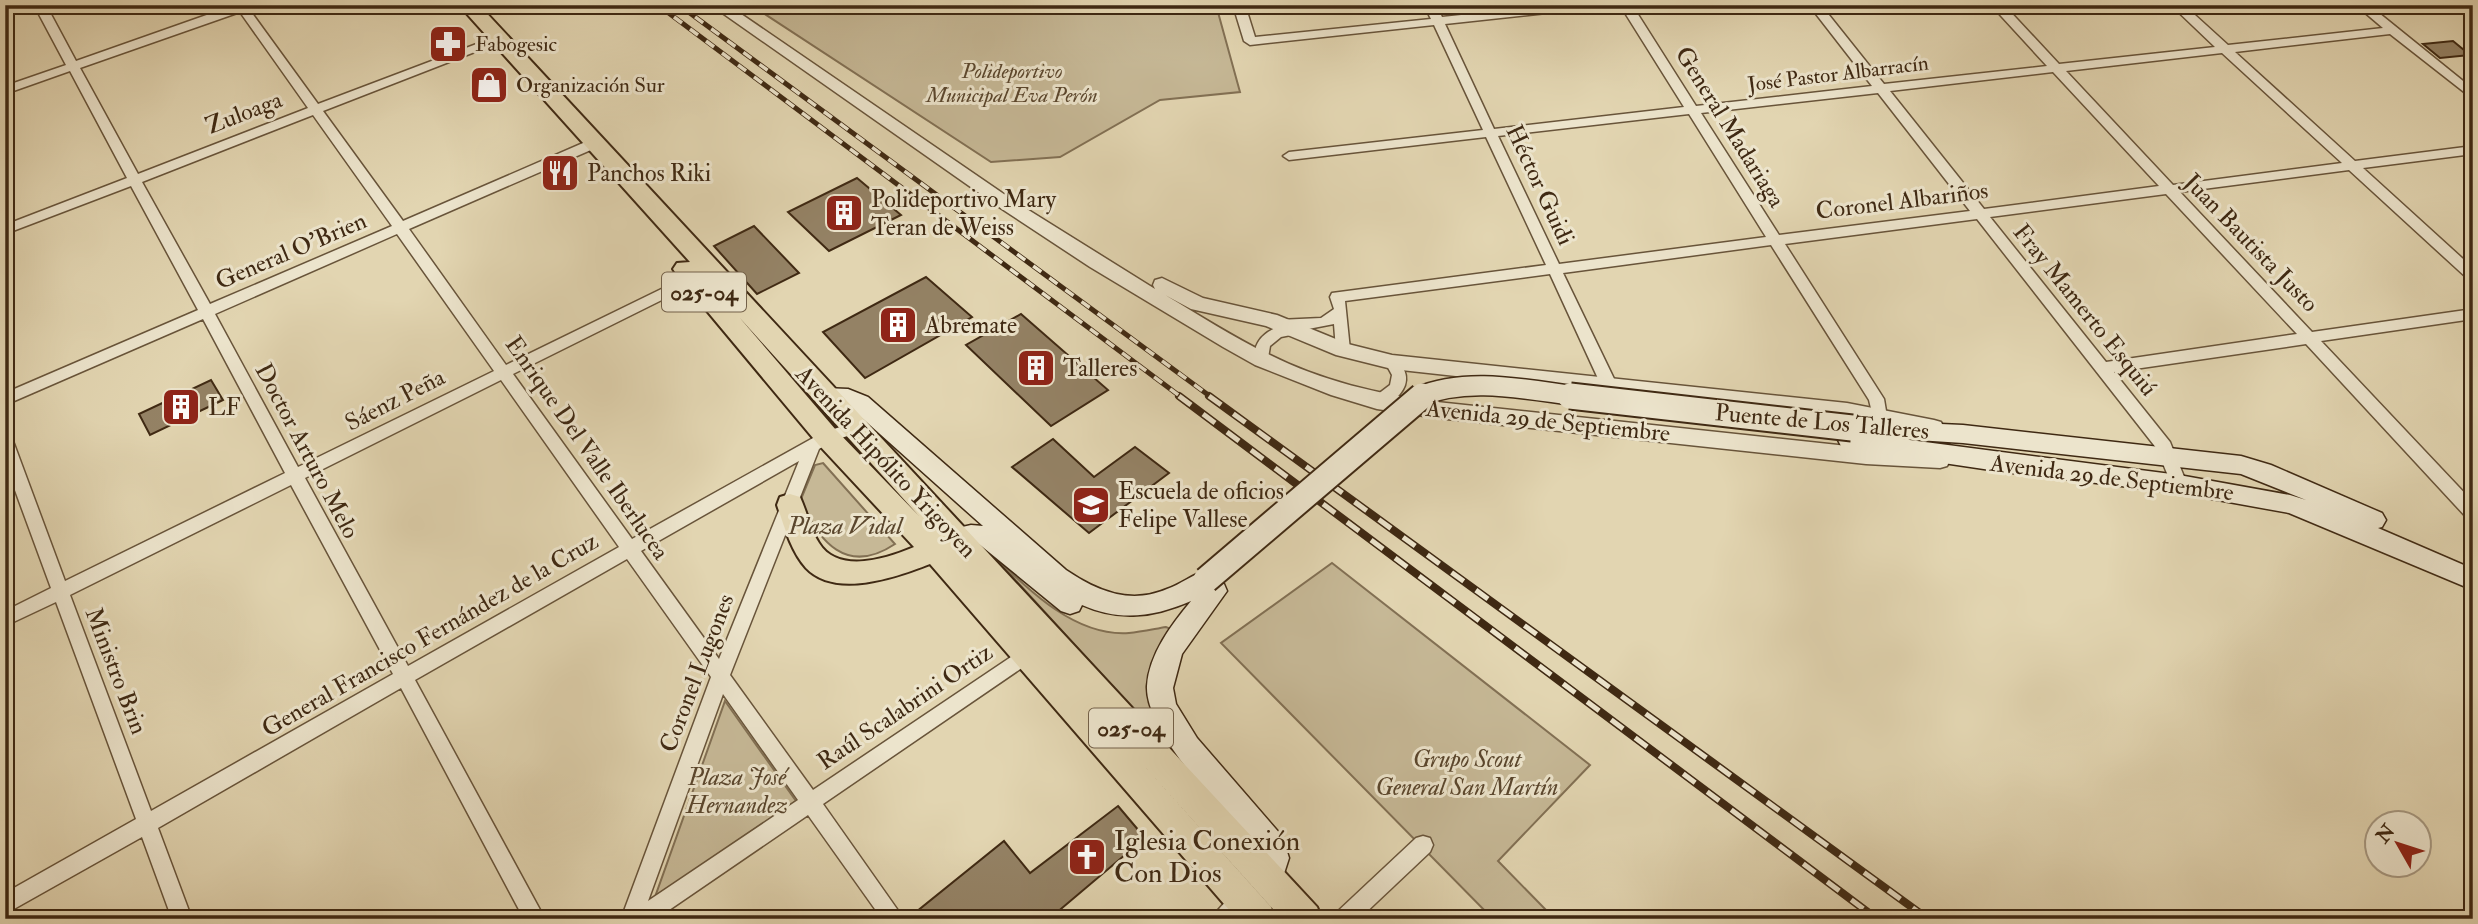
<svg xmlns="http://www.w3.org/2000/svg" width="2478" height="924" font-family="'IM FELL Double Pica',serif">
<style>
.green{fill:#c6b896;stroke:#827054;stroke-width:2}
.building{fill:#948265;stroke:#3f2913;stroke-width:2}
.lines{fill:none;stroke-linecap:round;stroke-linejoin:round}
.minor-casing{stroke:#68543a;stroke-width:3}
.tertiary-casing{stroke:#68543a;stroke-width:3}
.secondary-casing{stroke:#3f2913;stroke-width:3}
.primary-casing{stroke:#3f2913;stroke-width:4}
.minor{fill:#ece4cc;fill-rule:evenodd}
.tertiary{fill:#ece4cc;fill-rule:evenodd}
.secondary{fill:#ece4cc;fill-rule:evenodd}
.primary{fill:#e2d5b1;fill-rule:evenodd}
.rail-far1-casing{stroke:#3f2913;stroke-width:5}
.rail-casing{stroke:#3f2913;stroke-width:8}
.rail-far1{stroke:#ece4cc;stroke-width:3.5;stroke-dasharray:10;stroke-linecap:butt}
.rail{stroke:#ece4cc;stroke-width:5;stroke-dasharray:15;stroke-linecap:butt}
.secondary-bridge-far1-casing{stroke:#3f2913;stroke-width:22;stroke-linecap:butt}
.secondary-bridge-casing{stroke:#3f2913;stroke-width:29;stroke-linecap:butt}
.secondary-bridge-far1{stroke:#ece4cc;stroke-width:19}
.secondary-bridge{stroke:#ece4cc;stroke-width:25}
.labels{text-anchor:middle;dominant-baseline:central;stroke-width:6;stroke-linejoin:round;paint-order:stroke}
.far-poi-label{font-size:21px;fill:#3f2913;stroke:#ece4cc;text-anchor:start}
.far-park-label{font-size:21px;font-style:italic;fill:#5a462d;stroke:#ece4cc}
.far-street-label{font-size:21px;fill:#3f2913;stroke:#ece4cc}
.shield{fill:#ece4cc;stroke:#73614a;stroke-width:2}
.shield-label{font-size:23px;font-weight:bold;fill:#3f2913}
.street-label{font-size:24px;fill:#3f2913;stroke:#ece4cc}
.poi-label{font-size:24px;fill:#3f2913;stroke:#ece4cc;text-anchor:start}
.park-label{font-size:24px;font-style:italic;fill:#5a462d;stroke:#ece4cc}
.near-poi-label{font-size:28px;fill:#3f2913;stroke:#ece4cc;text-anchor:start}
</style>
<rect width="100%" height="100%" fill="#e2d5b1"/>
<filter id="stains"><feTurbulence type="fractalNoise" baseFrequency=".00286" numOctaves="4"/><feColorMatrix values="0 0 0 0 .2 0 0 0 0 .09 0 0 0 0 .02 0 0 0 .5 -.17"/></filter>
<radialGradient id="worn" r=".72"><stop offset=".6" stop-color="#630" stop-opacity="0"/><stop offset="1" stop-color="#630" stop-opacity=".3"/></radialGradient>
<g class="green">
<path d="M 751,5 L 1216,5 L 1240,92 L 1160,100 L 1060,157 L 991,162 Z"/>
<path d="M 823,463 L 895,544 C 847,576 818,542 801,499 L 815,465 Z"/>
<path d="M 989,551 C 1026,587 1073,637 1129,633 C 1141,632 1154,629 1166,627 L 1171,629 L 1154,681 L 1219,803 Z"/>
<path d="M 1332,563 L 1590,765 L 1498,861 L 1548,912 L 1542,919 L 1493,919 L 1221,643 Z"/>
<path d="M 725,701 L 796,801 L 655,897 Z"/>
</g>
<g class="building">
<path d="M 2453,41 L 2470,55 L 2440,58 L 2423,44 Z"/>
<path d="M 857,178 L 901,215 L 829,251 L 788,212 Z"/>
<path d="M 754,226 L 799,273 L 757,294 L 714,246 Z"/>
<path d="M 926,277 L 972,317 L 865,378 L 823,332 Z"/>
<path d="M 1021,314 L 1108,390 L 1051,426 L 966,345 Z"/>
<path d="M 211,380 L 223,400 L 150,435 L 139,414 Z"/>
<path d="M 1053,439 L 1094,477 L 1135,447 L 1169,473 L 1089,533 L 1012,467 Z"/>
<path d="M 1118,806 L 1145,838 L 1049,919 L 921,919 L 916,912 L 1004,841 L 1030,873 Z"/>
</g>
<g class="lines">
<defs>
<g id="minor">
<path d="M 34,5 L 46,5 L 76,61 L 235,5 L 255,5 L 249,9 L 318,104 L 495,37 L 503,37 L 503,41 L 323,111 L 403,221 L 590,140 L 600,140 L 600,146 L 409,229 L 506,365 L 688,276 L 698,276 L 700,279 L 698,282 L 513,374 L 632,539 L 822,433 L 861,420 L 866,422 L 869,426 L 866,430 L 832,441 L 819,449 L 730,675 L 813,790 L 1020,651 L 1026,648 L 1032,651 L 1035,656 L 1032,661 L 823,804 L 904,919 L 882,919 L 808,815 L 656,919 L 621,919 L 711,677 L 627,559 L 415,680 L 545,919 L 524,919 L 401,688 L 158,828 L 192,919 L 172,919 L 142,837 L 5,914 L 5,893 L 136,819 L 56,602 L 5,626 L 5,611 L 51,588 L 5,463 L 5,435 L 13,441 L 65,581 L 285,473 L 203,319 L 5,405 L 5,393 L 198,310 L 131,186 L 5,234 L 5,225 L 127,178 L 70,71 L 5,94 L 5,86 L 66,65 ZM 240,12 L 308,108 L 138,174 L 80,68 ZM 313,115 L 392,226 L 210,304 L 142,182 ZM 397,234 L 494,371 L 298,467 L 215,314 ZM 501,380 L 619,547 L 408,666 L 305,478 ZM 799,461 L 719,659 L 641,551 ZM 291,485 L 393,674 L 151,811 L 70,595 ZM 723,694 L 798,800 L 648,901 Z"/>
<path d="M 1233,5 L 1245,5 L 1255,37 L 1431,19 L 1424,5 L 1436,5 L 1442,17 L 1557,5 L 1598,5 L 1592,8 L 1445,24 L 1494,129 L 1684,107 L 1620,5 L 1632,5 L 1696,106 L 1872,86 L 1809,5 L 1821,5 L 1884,84 L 2047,66 L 1991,5 L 2004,5 L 2059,64 L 2215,47 L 2171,5 L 2184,5 L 2228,45 L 2383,28 L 2356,5 L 2369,5 L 2473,89 L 2473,99 L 2390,34 L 2235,52 L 2355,161 L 2473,146 L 2473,154 L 2363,168 L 2473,268 L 2473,281 L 2468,279 L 2349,170 L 2180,192 L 2312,332 L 2473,309 L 2473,319 L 2321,341 L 2473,502 L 2473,519 L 2467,518 L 2306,344 L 2114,372 L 2170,442 L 2187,484 L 2185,488 L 2173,488 L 2157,449 L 1977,219 L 1785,244 L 1884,399 L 1887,417 L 1879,423 L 1874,421 L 1869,400 L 1771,245 L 1563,273 L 1617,385 L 1609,391 L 1601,385 L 1550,274 L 1345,301 L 1350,350 L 1348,354 L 1343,355 L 1336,350 L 1334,324 L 1303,330 L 1301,333 L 1281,337 L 1270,346 L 1267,364 L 1257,364 C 1250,346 1262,333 1278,327 L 1276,324 L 1278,320 L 1321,318 L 1334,309 L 1330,297 L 1332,293 L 1546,265 L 1486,137 L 1289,160 L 1283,156 L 1289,152 L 1483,130 L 1434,25 L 1250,45 L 1244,41 ZM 2222,53 L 2342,163 L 2173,185 L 2066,71 ZM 2053,72 L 2159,186 L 1984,209 L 1890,91 ZM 1878,93 L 1970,211 L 1779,235 L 1701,113 ZM 1689,114 L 1766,237 L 1559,264 L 1498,136 ZM 2166,194 L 2297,334 L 2106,362 L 1990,217 Z"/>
<path d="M 1392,357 L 1397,358 C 1401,365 1407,372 1406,380 C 1405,395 1386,409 1372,405 L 1369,401 L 1390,385 L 1392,375 L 1385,362 Z"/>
<path d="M 1423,836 L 1430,838 L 1433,845 L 1430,852 L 1359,919 L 1334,919 L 1337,912 L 1416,838 Z"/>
<path d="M 1247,888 L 1254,891 L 1257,898 L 1254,905 L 1238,919 L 1213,919 C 1218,906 1235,893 1247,888 Z"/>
</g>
<path id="tertiary" d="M 711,5 L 728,5 L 1014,201 L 1155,289 L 1153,285 L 1155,280 L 1162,278 L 1203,298 L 1277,315 L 1348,344 L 1392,355 L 1847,403 L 1934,420 L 1941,422 L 1944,428 L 1941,434 L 1934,436 L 1847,419 L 1392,369 L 1336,355 L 1266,326 L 1191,309 L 1165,295 C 1199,315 1233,337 1268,354 C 1321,381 1378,394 1437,402 L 1866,448 L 1940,452 L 1947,454 L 1950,460 L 1947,466 L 1940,468 L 1866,464 L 1437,418 L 1377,409 L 1331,395 L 1255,365 L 1223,347 L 1090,267 L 1002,209 Z"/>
<g id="secondary">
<path d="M 824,388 L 848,389 L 868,397 L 1066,570 C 1097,591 1130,605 1167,589 C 1181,584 1192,575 1206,570 L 1215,573 L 1217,582 L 1224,584 L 1227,591 L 1182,654 L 1173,688 L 1176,704 L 1197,738 L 1282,836 L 1289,858 L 1279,889 L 1269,893 L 1259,889 L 1255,879 L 1260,866 L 1261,853 C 1229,817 1145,734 1147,686 C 1149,654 1172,624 1191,601 C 1154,617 1120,622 1082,605 L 1079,611 L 1070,614 L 1061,611 L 979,544 L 957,547 L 949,544 L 945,537 L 949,530 L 971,525 L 983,526 L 852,409 L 845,405 L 816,402 L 813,396 L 816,390 Z"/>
<path d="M 1852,420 L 1963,425 L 2241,456 L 2271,465 L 2382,513 L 2386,520 L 2382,527 L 2378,528 L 2473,569 L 2473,590 L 2289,513 L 2179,493 L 2004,472 L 1849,449 L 1841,446 L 1838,440 L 1844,433 L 1841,428 L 1844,422 ZM 1902,439 L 1963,443 L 2241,474 L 2306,500 L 2290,495 L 2179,475 Z"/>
</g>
<path id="primary" d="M 459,5 L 479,5 L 1317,907 L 1322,919 L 1282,919 L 1129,749 L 1271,907 L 1276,919 L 1237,919 L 930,564 C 897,577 835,599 806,568 C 791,551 784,526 777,505 L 780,497 L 790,494 L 800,497 C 807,512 810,529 819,543 C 838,574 886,559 914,547 L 818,444 L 677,275 L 673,269 L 677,263 L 690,262 ZM 739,317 L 919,516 L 836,430 Z"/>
</defs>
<use href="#minor" class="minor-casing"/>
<use href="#tertiary" class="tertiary-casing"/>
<use href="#secondary" class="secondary-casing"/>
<use href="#primary" class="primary-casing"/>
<use href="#minor" class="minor"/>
<use href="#tertiary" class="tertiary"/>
<use href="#secondary" class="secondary"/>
<use href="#primary" class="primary"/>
<defs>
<g id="rail-far1">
<path d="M 658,5 L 1181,397"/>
<path d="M 679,5 L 1211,397"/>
</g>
<g id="rail">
<path d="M 1179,396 L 1877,919"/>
<path d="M 1209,396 L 1928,919"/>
</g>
</defs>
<use href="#rail-far1" class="rail-far1-casing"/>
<use href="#rail" class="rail-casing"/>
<use href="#rail-far1" class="rail-far1"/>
<use href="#rail" class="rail"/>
<defs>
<path id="secondary-bridge-far1" d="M 1418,397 C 1470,375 1531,391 1585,397"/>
<g id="secondary-bridge">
<path d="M 1570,396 L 1852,428"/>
<path d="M 1206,580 L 1422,396"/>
</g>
</defs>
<use href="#secondary-bridge-far1" class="secondary-bridge-far1-casing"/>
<use href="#secondary-bridge" class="secondary-bridge-casing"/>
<use href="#secondary-bridge-far1" class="secondary-bridge-far1"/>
<use href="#secondary-bridge" class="secondary-bridge"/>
</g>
<defs>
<symbol id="pharmacy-square" viewBox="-11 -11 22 22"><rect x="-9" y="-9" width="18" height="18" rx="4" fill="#8f2418" stroke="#ece4cc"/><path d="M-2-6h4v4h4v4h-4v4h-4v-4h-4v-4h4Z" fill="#fff"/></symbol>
<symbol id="shop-square" viewBox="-11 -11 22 22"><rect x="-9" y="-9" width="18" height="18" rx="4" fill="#8f2418" stroke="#ece4cc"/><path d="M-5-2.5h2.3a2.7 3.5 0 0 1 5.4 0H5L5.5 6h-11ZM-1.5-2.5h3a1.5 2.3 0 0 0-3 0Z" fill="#fff"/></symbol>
<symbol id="restaurant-square" viewBox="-11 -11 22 22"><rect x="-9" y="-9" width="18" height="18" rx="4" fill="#8f2418" stroke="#ece4cc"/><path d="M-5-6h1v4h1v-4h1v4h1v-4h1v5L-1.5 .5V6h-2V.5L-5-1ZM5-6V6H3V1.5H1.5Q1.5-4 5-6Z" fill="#fff"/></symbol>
<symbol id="building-square" viewBox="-11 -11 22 22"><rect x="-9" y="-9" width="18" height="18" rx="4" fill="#8f2418" stroke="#ece4cc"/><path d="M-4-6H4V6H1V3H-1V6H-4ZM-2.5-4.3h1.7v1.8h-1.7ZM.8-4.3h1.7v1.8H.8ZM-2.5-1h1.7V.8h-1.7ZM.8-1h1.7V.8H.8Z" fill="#fff"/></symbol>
<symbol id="university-square" viewBox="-11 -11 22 22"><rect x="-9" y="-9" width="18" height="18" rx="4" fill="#8f2418" stroke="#ece4cc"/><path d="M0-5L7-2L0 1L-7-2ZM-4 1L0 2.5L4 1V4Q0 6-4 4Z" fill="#fff"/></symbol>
<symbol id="church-square" viewBox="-11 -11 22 22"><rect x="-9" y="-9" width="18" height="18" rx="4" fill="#8f2418" stroke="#ece4cc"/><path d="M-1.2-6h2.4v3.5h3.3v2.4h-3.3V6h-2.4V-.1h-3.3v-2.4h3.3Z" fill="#fff"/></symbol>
</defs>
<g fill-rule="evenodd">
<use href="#pharmacy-square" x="426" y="22" width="44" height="44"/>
<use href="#shop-square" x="467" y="63" width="44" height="44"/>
<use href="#restaurant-square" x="538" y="151" width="44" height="44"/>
<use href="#building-square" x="822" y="191" width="44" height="44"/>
<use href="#building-square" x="876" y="303" width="44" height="44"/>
<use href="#building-square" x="1014" y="346" width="44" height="44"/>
<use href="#building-square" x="159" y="385" width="44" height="44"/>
<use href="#university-square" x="1069" y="483" width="44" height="44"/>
<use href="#church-square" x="1065" y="835" width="44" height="44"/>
</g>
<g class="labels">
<g class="far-poi-label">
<text x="475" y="44">Fabogesic</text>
<text x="516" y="85">Organización Sur</text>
</g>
<g class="far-park-label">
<text x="1012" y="71">Polideportivo<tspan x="1012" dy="24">Municipal Eva Perón</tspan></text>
</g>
<g class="far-street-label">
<text transform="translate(1838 74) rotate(-7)">José Pastor Albarracín</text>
</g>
<g class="shield">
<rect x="662" y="272.5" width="84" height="39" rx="5"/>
<rect x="1089" y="708.5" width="84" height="39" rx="5"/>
</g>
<g class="shield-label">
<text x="704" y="292">025-04</text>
<text x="1131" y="728">025-04</text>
</g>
<g class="street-label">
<text transform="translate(244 113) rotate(-21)">Zuloaga</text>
<text transform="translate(1730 127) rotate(58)">General Madariaga</text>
<text transform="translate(1540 185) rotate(65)">Héctor Guidi</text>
<text transform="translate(1902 201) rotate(-7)">Coronel Albariños</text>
<text transform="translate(2251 243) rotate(46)">Juan Bautista Justo</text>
<text transform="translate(291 251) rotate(-23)">General O'Brien</text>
<text transform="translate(2085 310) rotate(51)">Fray Mamerto Esquiú</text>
<text transform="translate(395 400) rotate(-27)">Sáenz Peña</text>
<text transform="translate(1548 421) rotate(6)">Avenida 29 de Septiembre</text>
<text transform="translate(1822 422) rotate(5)">Puente de Los Talleres</text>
<text transform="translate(587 448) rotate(55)">Enrique Del Valle Iberlucea</text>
<text transform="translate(307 451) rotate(62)">Doctor Arturo Melo</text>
<text transform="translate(886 462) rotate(47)">Avenida Hipólito Yrigoyen</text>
<text transform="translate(2112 478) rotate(7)">Avenida 29 de Septiembre</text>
<text transform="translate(430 635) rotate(-30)">General Francisco Fernández de la Cruz</text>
<text transform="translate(116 671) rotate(69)">Ministro Brin</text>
<text transform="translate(697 673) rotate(-69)">Coronel Lugones</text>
<text transform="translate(905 707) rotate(-34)">Raúl Scalabrini Ortiz</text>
</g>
<g class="poi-label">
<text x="587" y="173">Panchos Riki</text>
<text x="871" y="199">Polideportivo Mary<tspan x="871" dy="28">Teran de Weiss</tspan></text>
<text x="925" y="325">Abremate</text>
<text x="1063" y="368">Talleres</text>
<text x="208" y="407">LF</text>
<text x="1118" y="491">Escuela de oficios<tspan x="1118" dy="28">Felipe Vallese</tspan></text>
</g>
<g class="park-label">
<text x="845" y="526">Plaza Vidal</text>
<text x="1467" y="759">Grupo Scout<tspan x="1467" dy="28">General San Martín</tspan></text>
<text x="737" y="777">Plaza José<tspan x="737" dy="28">Hernandez</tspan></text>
</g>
<g class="near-poi-label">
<text x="1114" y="841">Iglesia Conexión<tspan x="1114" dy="32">Con Dios</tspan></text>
</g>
</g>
<rect width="2478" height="924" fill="none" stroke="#e2d5b1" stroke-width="28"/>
<rect x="7" y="7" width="2464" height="910" fill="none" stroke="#3f2913" stroke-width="3.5"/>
<rect x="14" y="14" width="2450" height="896" fill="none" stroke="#3f2913" stroke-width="2"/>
<g transform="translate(2398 844) rotate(309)"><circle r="33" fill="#ece4cc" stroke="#a79982" stroke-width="2"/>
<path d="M0-5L12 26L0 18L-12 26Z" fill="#8f2418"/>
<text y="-10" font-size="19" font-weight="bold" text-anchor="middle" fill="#3f2913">N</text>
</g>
<rect width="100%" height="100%" filter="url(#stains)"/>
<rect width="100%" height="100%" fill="url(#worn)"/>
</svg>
